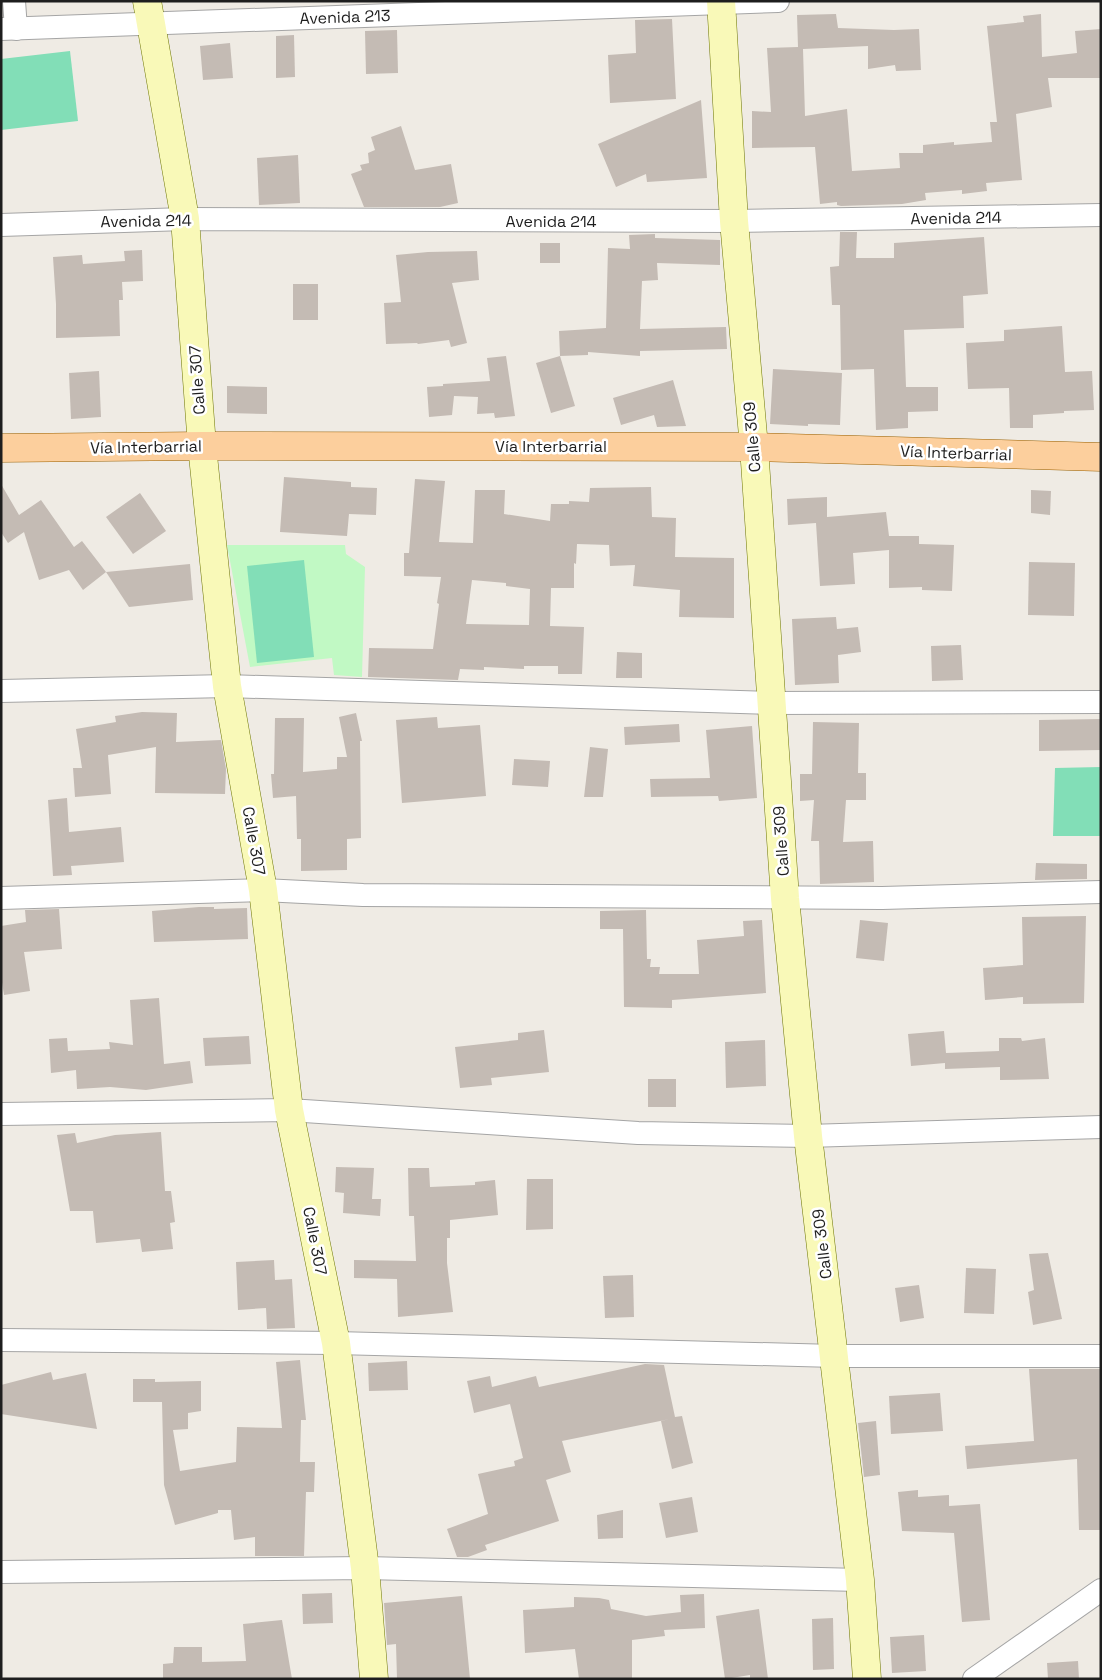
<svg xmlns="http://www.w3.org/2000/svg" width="1102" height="1680" font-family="'Space Grotesk',sans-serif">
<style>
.park{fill:#c1f9c4}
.pitch{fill:#82deb7}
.building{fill:#c4bbb4;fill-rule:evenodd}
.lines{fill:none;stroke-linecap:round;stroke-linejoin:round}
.street-casing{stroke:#a5a5a5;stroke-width:24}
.secondary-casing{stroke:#6e7605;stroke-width:29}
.primary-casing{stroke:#996000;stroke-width:29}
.street{stroke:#fff;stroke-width:22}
.secondary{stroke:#f9f9b8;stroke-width:28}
.primary{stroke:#fccf9d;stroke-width:28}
.labels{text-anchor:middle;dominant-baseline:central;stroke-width:5;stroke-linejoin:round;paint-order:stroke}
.street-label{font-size:16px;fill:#1e1e1e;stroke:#fff}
</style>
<rect width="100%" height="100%" fill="#efebe4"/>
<path class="park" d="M 227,545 L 345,545 L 346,554 L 365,567 L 362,677 L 334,675 L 332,658 L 250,667 Z"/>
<g class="pitch">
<path d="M 70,51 L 78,121 L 1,130 L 1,59 Z"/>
<path d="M 304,560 L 314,657 L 257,663 L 247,566 Z"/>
<path d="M 1101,767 L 1101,836 L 1053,836 L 1055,768 Z"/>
</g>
<g class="building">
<path d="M 836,14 L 838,28 L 894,30 L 919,29 L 921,70 L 896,71 L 895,65 L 868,69 L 868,46 L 803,49 L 805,116 L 847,109 L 852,171 L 900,168 L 899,153 L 923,153 L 923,145 L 954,142 L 954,145 L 992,142 L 990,122 L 997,122 L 987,26 L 1024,22 L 1023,16 L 1041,14 L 1042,57 L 1077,53 L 1075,31 L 1101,29 L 1101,78 L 1048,78 L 1052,107 L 1016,114 L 1022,180 L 986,183 L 987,191 L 962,194 L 962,190 L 925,193 L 926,200 L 902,204 L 841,206 L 837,205 L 837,202 L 820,204 L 815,147 L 752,148 L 752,111 L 771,112 L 767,48 L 798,47 L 797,15 Z"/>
<path d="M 672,19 L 676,99 L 610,103 L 608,55 L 636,53 L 635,20 Z"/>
<path d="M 397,30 L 398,73 L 366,74 L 365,31 Z"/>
<path d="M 294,35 L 295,77 L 276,78 L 276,36 Z"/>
<path d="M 230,43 L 233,78 L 203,80 L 200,46 Z"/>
<path d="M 701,100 L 707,178 L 647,182 L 646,174 L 616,187 L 598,144 Z"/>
<path d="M 401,126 L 415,170 L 451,164 L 458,203 L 440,207 L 364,207 L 351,174 L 362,170 L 360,165 L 369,163 L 368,153 L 375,150 L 371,137 Z"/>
<path d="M 298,155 L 300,203 L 259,205 L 257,158 Z"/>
<path d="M 840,232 L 857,232 L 856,258 L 894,258 L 894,243 L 984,237 L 988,294 L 963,296 L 964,328 L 904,330 L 906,387 L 938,387 L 938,411 L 908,412 L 908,428 L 876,430 L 874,369 L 841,370 L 840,305 L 832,305 L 830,267 L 839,266 Z"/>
<path d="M 655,234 L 655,238 L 720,240 L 720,265 L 657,263 L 658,280 L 642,281 L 640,329 L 726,327 L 727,349 L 640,351 L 640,356 L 588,352 L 588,355 L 560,356 L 559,331 L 606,328 L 608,248 L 630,249 L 629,235 Z"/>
<rect x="540" y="243" width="20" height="20"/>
<path d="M 142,250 L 143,281 L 122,282 L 123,300 L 119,300 L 120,336 L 56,338 L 56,304 L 53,257 L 82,255 L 83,264 L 125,261 L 124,251 Z"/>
<path d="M 477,251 L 479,280 L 452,283 L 467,343 L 451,347 L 449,340 L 418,344 L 417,343 L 386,344 L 384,303 L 401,302 L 396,255 L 428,252 Z"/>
<rect x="293" y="284" width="25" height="36"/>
<path d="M 1062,326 L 1065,372 L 1092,371 L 1094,410 L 1064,411 L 1064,413 L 1033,415 L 1033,428 L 1010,428 L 1009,388 L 968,389 L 966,343 L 1004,341 L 1004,330 Z"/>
<path d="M 506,356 L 515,416 L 495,418 L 494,413 L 477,414 L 478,397 L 454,396 L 452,415 L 429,417 L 427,387 L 443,386 L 443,384 L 490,381 L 487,358 Z"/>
<path d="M 560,356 L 575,406 L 551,413 L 536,363 Z"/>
<path d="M 773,369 L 842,373 L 840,425 L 808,424 L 808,426 L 770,424 Z"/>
<path d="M 99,371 L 101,417 L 71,419 L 69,373 Z"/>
<path d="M 673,380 L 686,426 L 657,427 L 654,415 L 621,425 L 613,398 Z"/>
<path d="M 227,386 L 267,387 L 267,414 L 227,413 Z"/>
<path d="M 284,477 L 351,482 L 351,487 L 377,488 L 376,515 L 349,514 L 347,536 L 280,532 Z"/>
<path d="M 415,479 L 445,481 L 439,542 L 473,543 L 475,490 L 505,490 L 504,514 L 550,521 L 551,504 L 569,504 L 569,501 L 589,502 L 590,488 L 651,487 L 652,517 L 676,518 L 675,557 L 734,558 L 734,618 L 679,617 L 680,590 L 633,586 L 635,565 L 610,566 L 609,545 L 577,544 L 576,564 L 574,563 L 574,588 L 551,588 L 550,626 L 584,627 L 582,674 L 558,674 L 558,666 L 524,666 L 524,669 L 484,667 L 484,670 L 460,669 L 458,680 L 368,677 L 369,648 L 433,649 L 439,604 L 437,603 L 441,577 L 404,576 L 404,553 L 409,553 ZM 472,580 L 506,583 L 506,586 L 530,589 L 529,625 L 466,624 Z"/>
<path d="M 1,484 L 19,515 L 41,500 L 74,547 L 82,541 L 106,572 L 83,590 L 69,570 L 39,580 L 24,532 L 8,543 L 1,532 Z"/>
<path d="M 1031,490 L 1051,491 L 1050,515 L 1031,513 Z"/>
<path d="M 140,493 L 166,531 L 133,554 L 106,517 Z"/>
<path d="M 827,497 L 827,517 L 886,512 L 889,536 L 919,536 L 919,544 L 954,545 L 952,591 L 922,590 L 922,587 L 889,588 L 889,550 L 853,553 L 855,584 L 820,586 L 816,523 L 788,525 L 787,499 Z"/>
<path d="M 1029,562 L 1075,563 L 1074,616 L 1028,615 Z"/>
<path d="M 190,564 L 193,600 L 129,607 L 106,572 Z"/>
<path d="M 836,617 L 837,629 L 858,627 L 861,652 L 838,655 L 839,683 L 795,685 L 792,619 Z"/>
<path d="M 961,645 L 963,680 L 932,681 L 931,646 Z"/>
<path d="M 617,652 L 642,653 L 642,678 L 616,678 Z"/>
<path d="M 142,712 L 177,713 L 176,742 L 221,740 L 226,769 L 225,794 L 155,793 L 156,747 L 108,755 L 111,794 L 75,797 L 73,768 L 82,768 L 76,729 L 116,722 L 115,716 Z"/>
<path d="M 356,713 L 362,741 L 360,741 L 361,838 L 347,839 L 347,870 L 301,871 L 301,839 L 297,839 L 296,796 L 273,798 L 271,774 L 274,774 L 275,718 L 304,718 L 303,772 L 337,769 L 337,757 L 347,757 L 339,717 Z"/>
<path d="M 437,717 L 438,728 L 480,725 L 486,796 L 402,803 L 396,720 Z"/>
<path d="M 1101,719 L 1101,750 L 1039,751 L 1039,720 Z"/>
<path d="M 813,722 L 859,723 L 858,773 L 866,773 L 866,800 L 846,800 L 843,842 L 873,841 L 874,882 L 820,884 L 819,841 L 811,841 L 814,800 L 800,801 L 800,774 L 812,774 Z"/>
<path d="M 679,724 L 680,742 L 625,745 L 624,727 Z"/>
<path d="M 752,726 L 757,798 L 719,801 L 718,796 L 651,797 L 650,779 L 710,778 L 706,730 Z"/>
<path d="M 590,747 L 608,749 L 603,797 L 584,797 Z"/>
<path d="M 514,759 L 550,761 L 548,787 L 512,785 Z"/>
<path d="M 67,798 L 69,832 L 121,827 L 124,862 L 71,866 L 72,875 L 53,876 L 48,800 Z"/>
<path d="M 1036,863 L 1087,864 L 1087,879 L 1035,880 Z"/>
<path d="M 199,907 L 214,907 L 214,909 L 247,908 L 248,939 L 154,942 L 152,911 Z"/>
<path d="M 59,909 L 62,949 L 24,952 L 30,991 L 4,995 L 1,976 L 1,926 L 26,922 L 25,910 Z"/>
<path d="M 646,910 L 647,959 L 651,959 L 650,967 L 660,967 L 659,974 L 699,974 L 697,940 L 744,936 L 743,921 L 762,920 L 766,993 L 672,1000 L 672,1008 L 624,1007 L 623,929 L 600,929 L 600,911 Z"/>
<path d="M 1086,916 L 1084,1003 L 1023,1004 L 1023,997 L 985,1000 L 983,968 L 1023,965 L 1022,917 Z"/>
<path d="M 860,920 L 888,923 L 884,961 L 856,958 Z"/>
<path d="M 159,998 L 164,1064 L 190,1061 L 193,1083 L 146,1090 L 110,1087 L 77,1089 L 76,1070 L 51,1073 L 49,1039 L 67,1038 L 68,1051 L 110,1049 L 109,1042 L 133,1045 L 130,1000 Z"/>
<path d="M 544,1030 L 549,1072 L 491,1078 L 492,1085 L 460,1088 L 455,1047 L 518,1040 L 518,1033 Z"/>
<path d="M 944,1031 L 946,1053 L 999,1051 L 999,1038 L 1021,1038 L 1022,1041 L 1045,1038 L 1049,1079 L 1000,1080 L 1000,1067 L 945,1069 L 945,1063 L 911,1066 L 908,1034 Z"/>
<path d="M 249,1036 L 251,1064 L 205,1066 L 203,1038 Z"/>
<path d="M 765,1040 L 766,1086 L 726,1088 L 725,1042 Z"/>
<rect x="648" y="1079" width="28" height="28"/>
<path d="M 161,1132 L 165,1191 L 171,1191 L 175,1222 L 170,1223 L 173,1249 L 142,1252 L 140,1239 L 96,1243 L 93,1211 L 70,1211 L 57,1135 L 75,1133 L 77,1143 L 115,1135 Z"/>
<path d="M 336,1167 L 374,1168 L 372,1199 L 381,1199 L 380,1216 L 343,1213 L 344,1193 L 335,1192 Z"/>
<path d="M 408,1168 L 429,1168 L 430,1187 L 475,1185 L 475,1182 L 495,1180 L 498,1215 L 450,1220 L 450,1238 L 447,1238 L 447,1263 L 453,1312 L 398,1317 L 397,1279 L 354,1278 L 354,1260 L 416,1261 L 414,1216 L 409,1216 Z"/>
<path d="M 527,1179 L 553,1179 L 553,1229 L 526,1230 Z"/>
<path d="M 1048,1253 L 1062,1319 L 1033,1325 L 1028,1292 L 1034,1290 L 1029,1254 Z"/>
<path d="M 274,1260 L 275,1280 L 292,1279 L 295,1328 L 267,1329 L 266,1308 L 238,1310 L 236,1262 Z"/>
<path d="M 966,1268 L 996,1269 L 994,1314 L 964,1313 Z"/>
<path d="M 633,1275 L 634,1317 L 605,1318 L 603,1276 Z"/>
<path d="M 919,1285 L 924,1318 L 900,1322 L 895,1288 Z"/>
<path d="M 300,1360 L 306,1420 L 301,1420 L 300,1462 L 315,1462 L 314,1492 L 306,1492 L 304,1556 L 255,1556 L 255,1537 L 234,1540 L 231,1510 L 218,1510 L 218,1513 L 175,1525 L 164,1485 L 162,1402 L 133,1402 L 133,1379 L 155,1379 L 155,1382 L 201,1381 L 201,1411 L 188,1413 L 188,1429 L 173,1430 L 180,1471 L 236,1462 L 237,1427 L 282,1428 L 276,1362 Z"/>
<path d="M 407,1361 L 408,1390 L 369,1391 L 368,1363 Z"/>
<path d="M 645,1364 L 664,1365 L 675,1417 L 682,1416 L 693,1463 L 672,1469 L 661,1421 L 670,1419 L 562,1441 L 571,1472 L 546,1480 L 559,1521 L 485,1545 L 487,1550 L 468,1557 L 457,1557 L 447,1529 L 488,1514 L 478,1474 L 515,1466 L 514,1461 L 523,1458 L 510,1404 L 474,1413 L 467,1381 L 490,1376 L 492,1387 L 536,1376 L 539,1387 Z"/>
<path d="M 1029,1369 L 1101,1369 L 1101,1530 L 1079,1530 L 1077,1459 L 967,1469 L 965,1446 L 1034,1441 Z"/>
<path d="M 51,1372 L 53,1380 L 86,1373 L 97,1429 L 1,1414 L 1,1385 Z"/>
<path d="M 940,1393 L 943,1431 L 891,1434 L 889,1396 Z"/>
<path d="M 876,1421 L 880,1475 L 864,1477 L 858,1423 Z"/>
<path d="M 918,1490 L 918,1497 L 949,1495 L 949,1506 L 980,1504 L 990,1620 L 962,1622 L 954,1533 L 902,1531 L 898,1492 Z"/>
<path d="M 692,1497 L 698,1532 L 666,1538 L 659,1503 Z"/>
<path d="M 623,1510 L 623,1538 L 598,1539 L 597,1515 Z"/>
<path d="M 332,1593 L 333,1623 L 303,1624 L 302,1594 Z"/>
<path d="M 704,1594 L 705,1628 L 664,1630 L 665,1636 L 632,1640 L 632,1679 L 579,1679 L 575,1649 L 525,1653 L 523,1610 L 574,1607 L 574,1597 L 599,1598 L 609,1600 L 611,1609 L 646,1616 L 681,1612 L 680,1595 Z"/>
<path d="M 462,1596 L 470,1679 L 397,1679 L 396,1644 L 387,1645 L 384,1603 Z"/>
<path d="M 759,1609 L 768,1679 L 750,1679 L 750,1675 L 725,1679 L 716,1616 Z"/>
<path d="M 833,1618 L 834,1669 L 813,1670 L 812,1619 Z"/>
<path d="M 282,1620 L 292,1679 L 163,1679 L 163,1664 L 173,1663 L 174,1647 L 202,1647 L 202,1662 L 246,1661 L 243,1624 Z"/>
<path d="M 924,1635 L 926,1671 L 892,1673 L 890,1637 Z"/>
<path d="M 1078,1661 L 1079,1679 L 1048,1679 L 1047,1663 Z"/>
</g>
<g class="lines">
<defs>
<g id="street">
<path d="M 14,1 L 16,29"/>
<path d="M 1,29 L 778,1"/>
<path d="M 1,225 L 185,219 L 734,221 L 1101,215"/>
<path d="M 1,691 L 227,686 L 771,703 L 1101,702"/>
<path d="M 1,898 L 263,890 L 363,895 L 882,898 L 1101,892"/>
<path d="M 1,1114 L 289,1110 L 638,1133 L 808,1136 L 1101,1127"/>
<path d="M 1,1340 L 336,1343 L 835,1356 L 1101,1356"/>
<path d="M 1,1572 L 365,1568 L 860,1580"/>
<path d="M 974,1679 L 1101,1590"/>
</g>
<g id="secondary">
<path d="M 147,1 L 185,219 L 202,446 L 227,686 L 263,890 L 289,1110 L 336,1343 L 365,1568 L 374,1679"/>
<path d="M 721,1 L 734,221 L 754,447 L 785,898 L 808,1136 L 860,1580 L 867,1679"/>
</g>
<path id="primary" d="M 1,448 L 202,446 L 754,447 L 1101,457"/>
</defs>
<use href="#street" class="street-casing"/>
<use href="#secondary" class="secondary-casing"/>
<use href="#primary" class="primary-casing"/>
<use href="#street" class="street"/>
<use href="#secondary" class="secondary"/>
<use href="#primary" class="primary"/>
</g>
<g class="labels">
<g class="street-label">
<text transform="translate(345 17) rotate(-2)">Avenida 213</text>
<text transform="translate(956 218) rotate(-1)">Avenida 214</text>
<text transform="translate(146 221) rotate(-1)">Avenida 214</text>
<text x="551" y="221">Avenida 214</text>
<text transform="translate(197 380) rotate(-94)">Calle 307</text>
<text transform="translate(752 437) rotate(-95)">Calle 309</text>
<text x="551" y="446">Vía Interbarrial</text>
<text transform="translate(146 447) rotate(-1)">Vía Interbarrial</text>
<text transform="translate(956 453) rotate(2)">Vía Interbarrial</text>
<text transform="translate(254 841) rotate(80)">Calle 307</text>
<text transform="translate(781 841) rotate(-94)">Calle 309</text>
<text transform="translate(315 1241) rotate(79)">Calle 307</text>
<text transform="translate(822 1244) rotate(-97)">Calle 309</text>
</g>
</g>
<rect width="1102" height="1680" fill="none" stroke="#1e1e1e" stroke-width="5"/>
</svg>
